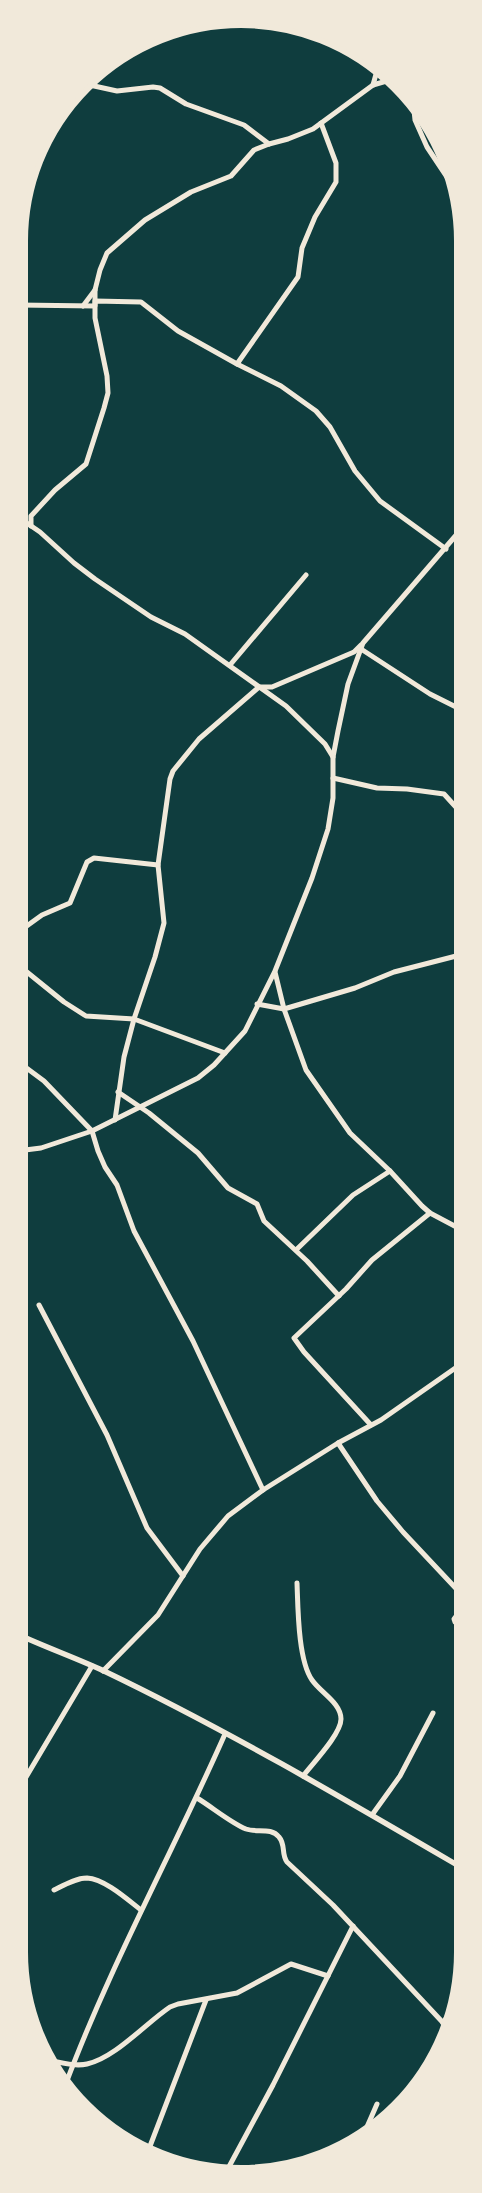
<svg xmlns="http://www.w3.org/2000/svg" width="482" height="2193" font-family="Lora,serif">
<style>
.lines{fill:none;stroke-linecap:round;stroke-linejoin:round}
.minor{stroke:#f1e9da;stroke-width:5}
.tertiary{stroke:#f1e9da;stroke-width:5.5}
.rim{fill:none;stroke:#f1e9da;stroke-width:6}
</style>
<rect width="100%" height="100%" fill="#0f3d3e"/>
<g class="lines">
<g class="minor">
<path d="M 377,66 L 390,80 L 406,90"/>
<path d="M 85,84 L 117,91 L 153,87 L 160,88 L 186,104 L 244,125 L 269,144"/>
<path d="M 373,85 L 378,67"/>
<path d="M 413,100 L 415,120 L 427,147 L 459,195"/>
<path d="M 461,204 L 464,220"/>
<path d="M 18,305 L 95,306 L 95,301 L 141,302 L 178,331 L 237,364 L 281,386 L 316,411 L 330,427 L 355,471 L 380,501 L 446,549"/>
<path d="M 83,306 L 95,290"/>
<path d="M 237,364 L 298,277 L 302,248 L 315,217 L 336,182 L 336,163 L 321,123"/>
<path d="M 18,517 L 40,532 L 74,563 L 95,579 L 151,617 L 185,634 L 286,706 L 325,744 L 333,757"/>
<path d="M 31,526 L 31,516 L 55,490 L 86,464 L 104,408 L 108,393 L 107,376 L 95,318 L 95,290 L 100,270 L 107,253 L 145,220 L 191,192 L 231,176 L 254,150 L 269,144 L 288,139 L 313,129 L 373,85 L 390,80"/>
<path d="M 361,649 L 430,694 L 464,711"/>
<path d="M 230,665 L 306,575"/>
<path d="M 333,778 L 377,788 L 407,789 L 444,794 L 464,816"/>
<path d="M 17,933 L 42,915 L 70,903 L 87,862 L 94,858 L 158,865"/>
<path d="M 17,964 L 64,1002 L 86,1016 L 134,1019 L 225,1053"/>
<path d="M 275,972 L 284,1009 L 306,1070 L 350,1133 L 390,1171 L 422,1206 L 430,1213 L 464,1231"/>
<path d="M 257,1004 L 284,1009 L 355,988 L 394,972 L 464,954"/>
<path d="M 17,1061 L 44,1081 L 92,1131 L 98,1151 L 105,1167 L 117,1185 L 134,1231 L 193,1341 L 263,1490"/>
<path d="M 118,1092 L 149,1113 L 198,1153 L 228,1188 L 257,1204 L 264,1221 L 307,1261 L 339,1296"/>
<path d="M 115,1120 L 124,1057 L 134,1019 L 155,957 L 164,923 L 158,865 L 170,779 L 173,771 L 199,739 L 259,687 L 272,687 L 354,652 L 361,645"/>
<path d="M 17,1151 L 41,1148 L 92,1131 L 198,1078 L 214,1065 L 245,1031 L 275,971 L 312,878 L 328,829 L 333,798 L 333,757 L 338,731 L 348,684 L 363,643 L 464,526"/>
<path d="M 296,1250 L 353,1195 L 390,1171"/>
<path d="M 39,1305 L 107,1435 L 147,1528 L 183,1576"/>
<path d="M 371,1425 L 304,1352 L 294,1338 L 346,1289 L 372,1260 L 430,1213"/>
<path d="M 338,1443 L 377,1501 L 403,1532 L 464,1597"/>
<path d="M 297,1583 C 298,1608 298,1660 312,1680 C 321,1693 341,1703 341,1719 C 341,1734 313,1763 303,1776"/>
<path d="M 464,1606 L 454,1619 L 455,1622 L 464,1629"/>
<path d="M 103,1671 L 158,1615 L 200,1549 L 228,1516 L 263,1490 L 338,1443 L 381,1420 L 464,1362"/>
<path d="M 16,1794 L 92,1666"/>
<path d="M 197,1798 C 212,1807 231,1823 246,1829 C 257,1833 271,1827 279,1837 C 286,1845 281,1854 287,1862 L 333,1905 L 448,2028"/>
<path d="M 372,1815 L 400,1776 L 433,1713"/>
<path d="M 54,1890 C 64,1885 76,1878 87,1878 C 105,1879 128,1900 141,1910"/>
<path d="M 443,2023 L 457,2001"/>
<path d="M 48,2060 C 60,2062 74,2067 87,2064 C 115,2058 146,2023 170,2007 L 178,2004 L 237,1993 L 291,1964 L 328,1976"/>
<path d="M 65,2086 C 110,1965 173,1852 225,1734"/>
<path d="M 363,2136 L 377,2104"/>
<path d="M 147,2154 L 206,2000"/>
<path d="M 224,2176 L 273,2085 L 353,1926"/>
</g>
<path class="tertiary" d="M 17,1634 C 45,1647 76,1658 104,1671 C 227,1730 346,1800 464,1869"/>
</g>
<path d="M0 0H482V2193H0ZM241 25H241A216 216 0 0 1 457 241V1952A216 216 0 0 1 241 2168H241A216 216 0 0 1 25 1952V241A216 216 0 0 1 241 25Z" fill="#f1e9da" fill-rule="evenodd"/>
<path class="rim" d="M241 25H241A216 216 0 0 1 457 241V1952A216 216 0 0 1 241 2168H241A216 216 0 0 1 25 1952V241A216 216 0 0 1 241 25Z"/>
</svg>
